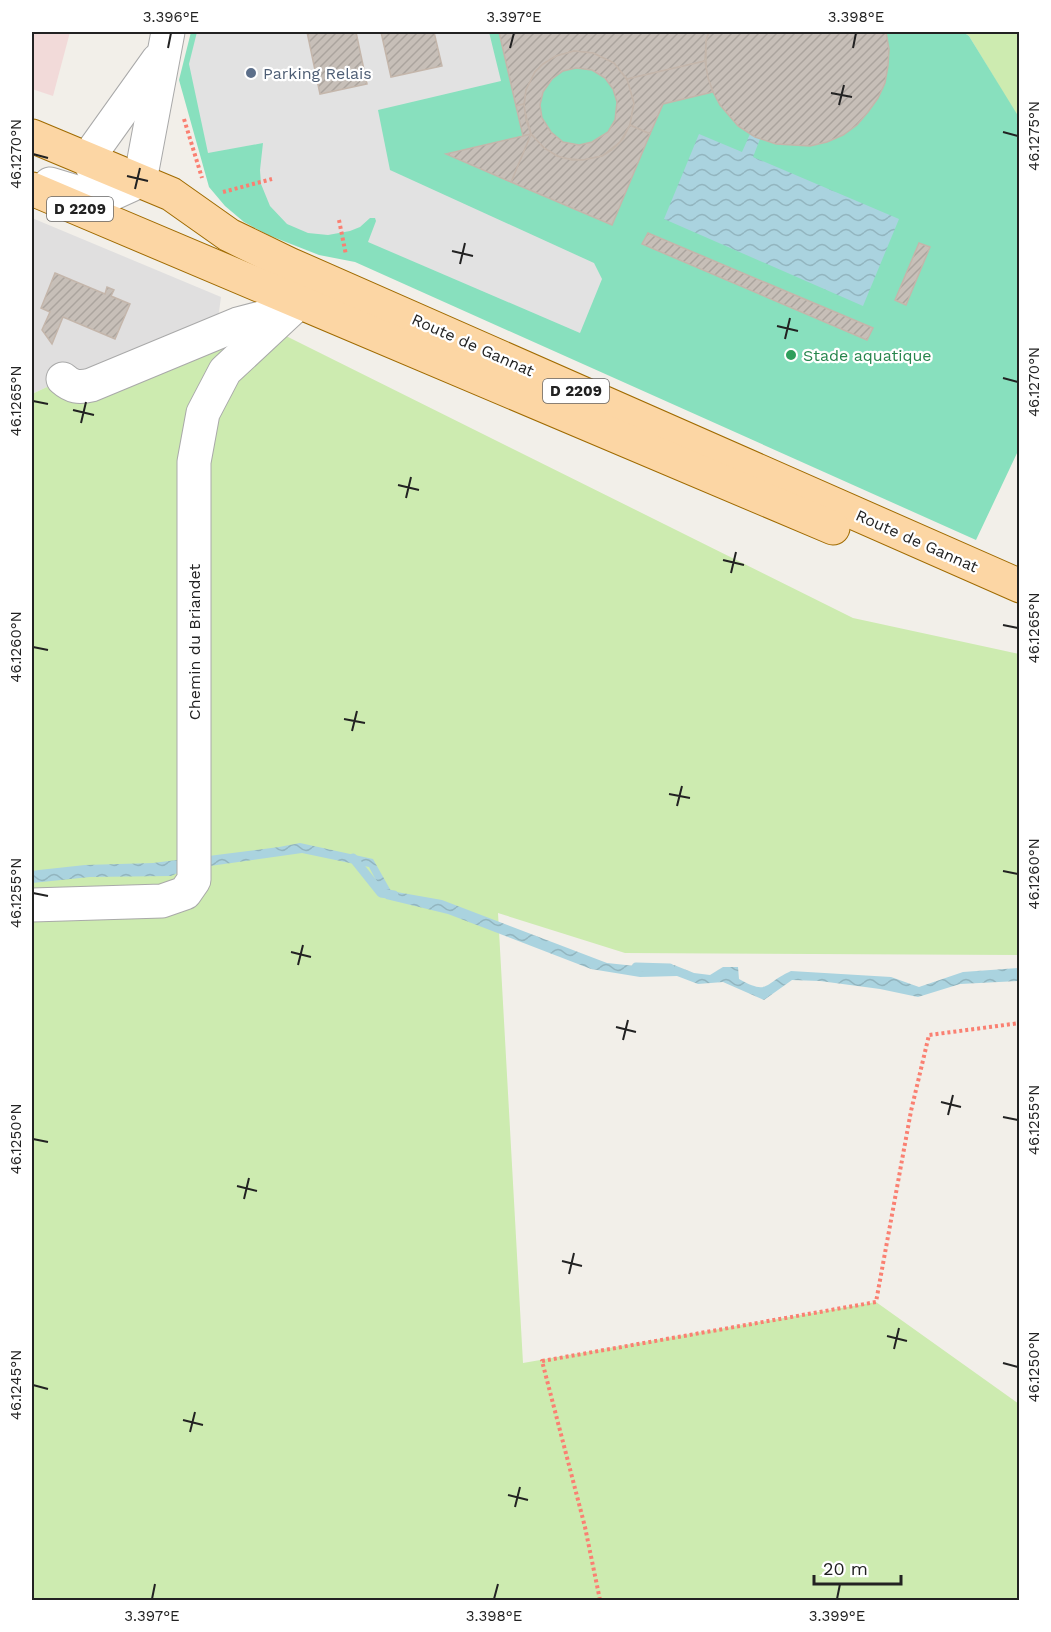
<svg xmlns="http://www.w3.org/2000/svg" width="1051" height="1632" font-family="'Work Sans',sans-serif">
<style>
.residential{fill:#e0dfdf}
.commercial{fill:#f2dad9}
.grass{fill:#cdebb0}
.pitch{fill:#88e0be}
.parking{fill:#e2e2e2}
.water{fill:url(#water-waves)}
.lines{fill:none;stroke-linecap:round;stroke-linejoin:round}
.stream{stroke:#aad3df;stroke-width:9}
.building{fill:url(#building-hatch);stroke:#c4b6ab;stroke-width:1.5;fill-rule:evenodd}
.minor-casing{stroke:#a9a9a9;stroke-width:35}
.major-casing{stroke:#a06b00;stroke-width:35}
.path{stroke:#fa8072;stroke-width:4;stroke-dasharray:3 3;stroke-linecap:butt}
.minor{stroke:#fff;stroke-width:33}
.major{stroke:#fcd6a4;stroke-width:33}
.ticks{fill:none;stroke:#222;stroke-width:2}
.service-dot{fill:#5c6f8a;stroke:#fff;stroke-width:2}
.leisure-dot{fill:#2e9e5b;stroke:#fff;stroke-width:2}
.labels{text-anchor:middle;dominant-baseline:central;stroke-width:4.5;stroke-linejoin:round;paint-order:stroke}
.shield{fill:#fff;stroke:#646464;stroke-width:1.5}
.shield-label{font-size:15px;font-weight:bold;fill:#222}
.service-label{font-size:16px;fill:#4e5e75;stroke:#fff;text-anchor:start}
.street-label{font-size:16px;fill:#222;stroke:#fff}
.leisure-label{font-size:16px;fill:#27864d;stroke:#fff;text-anchor:start}
.neatline{fill:none;stroke:#222;stroke-width:2}
.ticks-label{font-size:15px;text-anchor:middle;fill:#222}
</style>
<defs>
<pattern id="water-waves" width="16" height="10" patternUnits="userSpaceOnUse" patternTransform="scale(1.5)"><rect width="16" height="10" fill="#aad3df"/><path d="M0 5q4-4 8 0t8 0" fill="none" stroke="#92b5bf"/></pattern>
<pattern id="building-hatch" width="6" height="6" patternUnits="userSpaceOnUse" patternTransform="scale(1.5)"><rect width="6" height="6" fill="#c7bfb8"/><path d="M-1 1l2-2M0 6l6-6M5 7l2-2" fill="none" stroke="#aba49e"/></pattern>
</defs>
<rect width="100%" height="100%" fill="#f2efe9"/>
<path class="residential" d="M 32,218 L 221,297 L 215,341 L 73,403 L 47,387 L 32,394 Z"/>
<path class="commercial" d="M 32,32 L 70,32 L 53,96 L 32,89 Z"/>
<g class="grass">
<path d="M 963,32 L 1019,32 L 1019,119 L 969,36 Z"/>
<path d="M 282,334 L 853,618 L 1019,654 L 1019,955 L 625,953 L 498,913 L 523,1363 L 876,1302 L 1019,1404 L 1019,1600 L 32,1600 L 32,394 L 47,387 L 73,403 L 215,341 Z"/>
</g>
<path class="pitch" d="M 191,32 L 963,32 L 969,36 L 1020,119 L 1019,449 L 976,540 L 355,262 L 319,255 L 268,235 L 244,222 L 225,206 L 209,187 L 179,80 Z"/>
<path class="parking" d="M 197,32 L 489,32 L 501,81 L 378,110 L 390,170 L 594,263 L 602,279 L 580,333 L 368,242 L 376,221 L 375,218 L 370,218 L 360,227 L 350,231 L 328,235 L 308,233 L 287,224 L 270,206 L 261,184 L 260,170 L 263,143 L 208,153 L 189,64 Z"/>
<g class="water">
<path d="M 699,134 L 742,152 L 750,134 L 760,139 L 753,157 L 899,219 L 863,306 L 664,219 Z"/>
<path d="M 300,843 L 373,859 L 391,891 L 442,900 L 607,963 L 654,968 L 674,965 L 694,973 L 710,975 L 723,967 L 738,967 L 739,979 C 769,996 764,983 791,971 L 891,977 L 919,987 L 963,972 L 1019,968 L 1019,981 L 960,984 L 918,997 L 880,989 L 820,981 L 792,980 L 764,1000 L 723,982 L 698,984 L 677,976 L 640,977 L 591,969 L 448,914 L 386,899 L 369,867 L 302,853 L 210,866 L 193,866 L 171,876 L 90,877 L 32,883 L 32,871 L 39,870 L 85,865 L 153,863 L 279,847 Z"/>
</g>
<g class="lines">
<g class="stream">
<path d="M 353,858 L 381,893 L 394,895"/>
<path d="M 636,967 L 670,968"/>
</g>
</g>
<g class="building">
<path d="M 307,32 L 356,32 L 367,84 L 320,94 Z"/>
<path d="M 381,32 L 434,32 L 442,66 L 391,77 Z"/>
<path d="M 499,32 L 709,32 L 706,41 L 705,61 L 627,79 L 614,63 L 593,53 L 574,51 L 556,56 L 543,64 L 535,72 L 526,90 L 524,104 L 516,106 Z"/>
<path d="M 709,32 L 886,32 L 889,49 L 888,66 L 885,83 L 878,98 L 868,112 L 857,125 L 843,135 L 827,142 L 810,146 L 776,144 L 755,137 L 738,126 L 720,105 L 712,90 L 706,72 L 706,41 Z"/>
<path d="M 574,51 L 593,53 L 614,63 L 628,81 L 634,103 L 630,125 L 620,142 L 602,156 L 583,160 L 561,158 L 544,148 L 531,134 L 524,108 L 526,90 L 535,72 L 543,64 L 556,56 ZM 576,68 L 592,70 L 605,78 L 613,89 L 617,102 L 615,120 L 608,132 L 592,142 L 579,145 L 563,142 L 551,132 L 542,118 L 540,105 L 543,92 L 552,79 L 563,71 Z"/>
<path d="M 705,61 L 708,78 L 713,92 L 663,104 L 650,134 L 630,125 L 634,103 L 627,79 Z"/>
<path d="M 524,104 L 526,120 L 531,134 L 523,136 L 516,106 Z"/>
<path d="M 630,125 L 650,134 L 612,225 L 511,182 L 531,134 L 544,148 L 557,156 L 572,160 L 583,160 L 602,156 L 612,150 L 623,139 Z"/>
<path d="M 531,134 L 511,182 L 446,154 L 523,136 Z"/>
<path d="M 648,233 L 873,328 L 867,340 L 642,244 Z"/>
<path d="M 919,243 L 930,247 L 906,305 L 895,300 Z"/>
<path d="M 55,273 L 105,294 L 107,287 L 114,290 L 111,296 L 130,304 L 115,339 L 63,317 L 52,344 L 42,330 L 50,312 L 41,308 Z"/>
</g>
<g class="lines">
<defs>
<g id="minor">
<path d="M 50,184 L 93,197 L 107,196 L 140,181 L 168,32"/>
<path d="M 101,184 L 88,158 L 158,60"/>
<path d="M 63,379 C 72,387 79,388 91,385 L 238,324 L 287,311"/>
<path d="M 32,905 L 162,901 L 185,893 L 194,880 L 194,462 L 203,413 L 225,371 L 298,303 L 310,278"/>
</g>
<g id="major">
<path d="M 32,136 L 171,194 L 229,235 L 289,264 L 1020,586"/>
<path d="M 32,189 L 833,528"/>
</g>
</defs>
<use href="#minor" class="minor-casing"/>
<use href="#major" class="major-casing"/>
<g class="path">
<path d="M 184,119 L 202,178"/>
<path d="M 223,192 L 272,179"/>
<path d="M 339,220 L 346,255"/>
<path d="M 600,1600 L 585,1527 L 542,1361 L 876,1302 L 911,1111 L 929,1035 L 1020,1023"/>
</g>
<use href="#minor" class="minor"/>
<use href="#major" class="major"/>
</g>
<path class="ticks" d="M 168,48 L 171,33M 510,48 L 514,33M 853,48 L 856,33M 831,93 L 852,97M 839,105 L 844,85M 1003,132 L 1018,136M 33,154 L 48,158M 127,176 L 148,181M 135,189 L 140,168M 452,251 L 473,256M 460,264 L 465,243M 777,326 L 798,331M 785,339 L 790,318M 1003,378 L 1018,382M 33,401 L 48,404M 73,410 L 94,415M 81,423 L 86,402M 398,485 L 419,490M 406,498 L 411,477M 723,560 L 744,565M 731,573 L 736,552M 1003,625 L 1018,628M 33,647 L 48,650M 344,719 L 365,723M 352,731 L 357,711M 669,794 L 690,798M 677,806 L 682,786M 1003,871 L 1018,874M 33,893 L 48,896M 291,952 L 311,957M 298,965 L 303,945M 616,1027 L 636,1032M 623,1040 L 628,1020M 941,1102 L 961,1107M 948,1115 L 953,1095M 1003,1117 L 1018,1120M 33,1139 L 48,1142M 237,1186 L 257,1191M 244,1199 L 249,1178M 562,1261 L 582,1266M 569,1274 L 574,1253M 887,1336 L 907,1341M 894,1349 L 899,1328M 1003,1363 L 1018,1367M 33,1385 L 48,1389M 183,1420 L 203,1425M 190,1432 L 195,1412M 508,1495 L 528,1500M 515,1507 L 520,1487M 152,1599 L 155,1584M 494,1599 L 498,1584M 837,1599 L 840,1584"/>
<circle class="service-dot" cx="251" cy="73" r="6"/>
<circle class="leisure-dot" cx="791" cy="355" r="6"/>
<g class="labels">
<g class="shield">
<rect x="47" y="197" width="66" height="24" rx="4.5"/>
<rect x="543" y="379" width="66" height="24" rx="4.5"/>
</g>
<g class="shield-label">
<text x="80" y="209">D 2209</text>
<text x="576" y="391">D 2209</text>
</g>
<g class="service-label">
<text x="263" y="73">Parking Relais</text>
</g>
<g class="street-label">
<text transform="translate(473 345) rotate(24)">Route de Gannat</text>
<text transform="translate(917 541) rotate(24)">Route de Gannat</text>
<text transform="translate(194 642) rotate(-90)">Chemin du Briandet</text>
</g>
<g class="leisure-label">
<text x="803" y="355">Stade aquatique</text>
</g>
</g>
<rect width="1051" height="1632" fill="none" stroke="#ffffff" stroke-width="66"/>
<path d="M814 1575v9h87v-9" fill="none" stroke="#222222" stroke-width="3"/>
<text x="823" y="1575" font-size="18" fill="#222222" stroke="#ffffff" stroke-width="4.5" paint-order="stroke">20 m</text>
<rect x="33" y="33" width="985" height="1566" class="neatline"/>
<g class="ticks-label">
<text x="171" y="22">3.396°E</text>
<text x="514" y="22">3.397°E</text>
<text x="856" y="22">3.398°E</text>
<text transform="translate(1034 136) rotate(-90)" y="5">46.1275°N</text>
<text transform="translate(16 154) rotate(-90)" y="5">46.1270°N</text>
<text transform="translate(1034 382) rotate(-90)" y="5">46.1270°N</text>
<text transform="translate(16 401) rotate(-90)" y="5">46.1265°N</text>
<text transform="translate(1034 628) rotate(-90)" y="5">46.1265°N</text>
<text transform="translate(16 647) rotate(-90)" y="5">46.1260°N</text>
<text transform="translate(1034 874) rotate(-90)" y="5">46.1260°N</text>
<text transform="translate(16 893) rotate(-90)" y="5">46.1255°N</text>
<text transform="translate(1034 1120) rotate(-90)" y="5">46.1255°N</text>
<text transform="translate(16 1139) rotate(-90)" y="5">46.1250°N</text>
<text transform="translate(1034 1367) rotate(-90)" y="5">46.1250°N</text>
<text transform="translate(16 1385) rotate(-90)" y="5">46.1245°N</text>
<text x="152" y="1621">3.397°E</text>
<text x="494" y="1621">3.398°E</text>
<text x="837" y="1621">3.399°E</text>
</g>
</svg>
